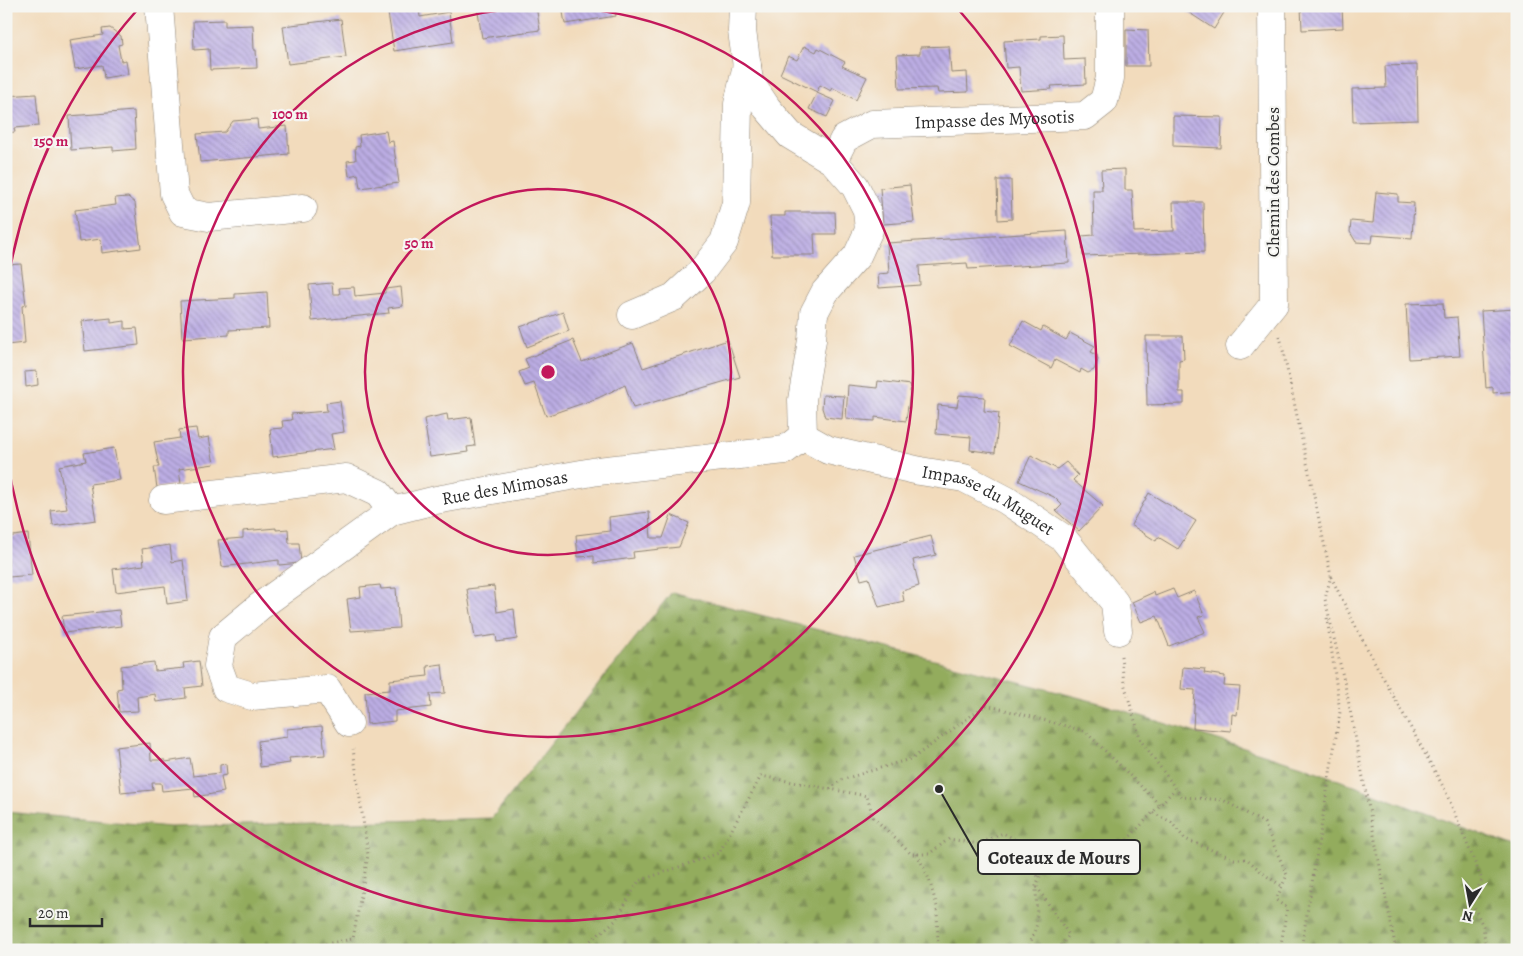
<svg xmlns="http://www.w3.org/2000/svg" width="1523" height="956" font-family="Alegreya,serif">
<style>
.forest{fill:url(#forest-firs);stroke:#5f6c44}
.building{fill:url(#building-back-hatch)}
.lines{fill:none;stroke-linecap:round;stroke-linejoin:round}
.minor-casing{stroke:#8e8374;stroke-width:29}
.path{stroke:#8e8374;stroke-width:3;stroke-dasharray:1 4;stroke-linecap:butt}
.minor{stroke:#fff;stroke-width:28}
.ring{fill:none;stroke:#c2185b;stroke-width:2.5}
.labels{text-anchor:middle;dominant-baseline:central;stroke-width:4.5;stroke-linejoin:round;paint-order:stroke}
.street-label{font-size:18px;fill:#2b2b2b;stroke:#f6f6f2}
.centre{fill:#c2185b;stroke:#f6f6f2;stroke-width:2.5}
.ring-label{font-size:15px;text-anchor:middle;font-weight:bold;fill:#c2185b;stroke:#f6f6f2;stroke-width:4.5;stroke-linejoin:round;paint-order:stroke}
.leader{fill:none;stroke:#2b2b2b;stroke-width:2}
.callout-dot{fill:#2b2b2b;stroke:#f6f6f2;stroke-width:2}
.callout{fill:#f6f6f2;stroke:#2b2b2b;stroke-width:2}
.callout-label{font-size:19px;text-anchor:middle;font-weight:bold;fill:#2b2b2b}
</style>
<defs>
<pattern id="forest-firs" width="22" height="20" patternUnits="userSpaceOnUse" patternTransform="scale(1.25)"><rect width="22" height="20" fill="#93ac5d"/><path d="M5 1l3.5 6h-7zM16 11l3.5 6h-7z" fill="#788c4d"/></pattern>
<pattern id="building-back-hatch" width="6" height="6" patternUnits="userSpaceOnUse" patternTransform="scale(1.25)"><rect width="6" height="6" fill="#bcade4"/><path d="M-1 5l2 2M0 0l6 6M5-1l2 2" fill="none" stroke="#998db9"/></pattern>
</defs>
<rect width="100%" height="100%" fill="#f6f6f2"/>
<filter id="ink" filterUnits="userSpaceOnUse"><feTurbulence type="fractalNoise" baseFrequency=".02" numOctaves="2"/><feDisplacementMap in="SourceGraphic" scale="10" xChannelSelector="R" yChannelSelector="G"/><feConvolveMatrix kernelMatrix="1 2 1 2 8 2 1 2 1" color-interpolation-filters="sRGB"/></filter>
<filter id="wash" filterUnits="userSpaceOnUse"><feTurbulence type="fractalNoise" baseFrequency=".0096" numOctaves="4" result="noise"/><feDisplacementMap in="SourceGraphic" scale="20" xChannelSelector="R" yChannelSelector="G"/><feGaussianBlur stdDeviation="1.12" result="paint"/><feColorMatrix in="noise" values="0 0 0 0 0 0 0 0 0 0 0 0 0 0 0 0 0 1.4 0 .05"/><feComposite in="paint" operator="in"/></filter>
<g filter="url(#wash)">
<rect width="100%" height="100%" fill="#f2dbbc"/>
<path class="forest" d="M 672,592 L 1096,702 L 1302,766 L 1517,848 L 1517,950 L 6,950 L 6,812 L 170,827 L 492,818 Z"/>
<g id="blocks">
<g class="building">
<path d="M 477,6 L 536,6 L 540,30 L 482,38 Z"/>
<path d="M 562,6 L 631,6 L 631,7 L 615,10 L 616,16 L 565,24 Z"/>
<path d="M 1192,6 L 1228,6 L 1214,29 L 1188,12 Z"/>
<path d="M 1301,6 L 1342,6 L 1343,28 L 1302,30 Z"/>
<path d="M 419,9 L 420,17 L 449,12 L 453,42 L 394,51 L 388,13 Z"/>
<path d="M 341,19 L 346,57 L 288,64 L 283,26 Z"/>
<path d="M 225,20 L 225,26 L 253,25 L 254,50 L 256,50 L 257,68 L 210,70 L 209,49 L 194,50 L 193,21 Z"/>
<path d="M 110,28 L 121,36 L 122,44 L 118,45 L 121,61 L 126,60 L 128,74 L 104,78 L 102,65 L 75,69 L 70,40 L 103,35 L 102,29 Z"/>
<path d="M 1126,29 L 1148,30 L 1149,66 L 1126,66 Z"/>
<path d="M 1063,35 L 1064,60 L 1085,59 L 1086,84 L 1051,86 L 1052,89 L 1021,91 L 1019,67 L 1006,68 L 1004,41 L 1041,39 L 1041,36 Z"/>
<path d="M 804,46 L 816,52 L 818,48 L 845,62 L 842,66 L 867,77 L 856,100 L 833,88 L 831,91 L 820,85 L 817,92 L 780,74 L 788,56 L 797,60 Z"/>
<path d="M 949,46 L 951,73 L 967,72 L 968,92 L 938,93 L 937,88 L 899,89 L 897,55 L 920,54 L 920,47 Z"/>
<path d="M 1417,65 L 1418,120 L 1353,122 L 1352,89 L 1386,88 L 1385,66 Z"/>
<path d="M 817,93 L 835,101 L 827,117 L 809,109 Z"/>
<path d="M 36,94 L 39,126 L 14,128 L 15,132 L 6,133 L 6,96 Z"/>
<path d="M 134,111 L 136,149 L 113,151 L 113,147 L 71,150 L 69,116 Z"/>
<path d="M 1173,116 L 1222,117 L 1221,148 L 1173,146 Z"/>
<path d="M 257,119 L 258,129 L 287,126 L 289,154 L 200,162 L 197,134 L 225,132 L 233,121 Z"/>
<path d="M 386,131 L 388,142 L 393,141 L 399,183 L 360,188 L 358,174 L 349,176 L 347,161 L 356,160 L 355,147 L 360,146 L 359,135 Z"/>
<path d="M 1125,169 L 1125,190 L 1132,190 L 1134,232 L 1174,231 L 1173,202 L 1203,202 L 1204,252 L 1083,256 L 1082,236 L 1094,235 L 1093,190 L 1102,190 L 1101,170 Z"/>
<path d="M 997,180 L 1011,180 L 1012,219 L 998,220 Z"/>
<path d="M 910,185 L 914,222 L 883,224 L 880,188 Z"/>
<path d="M 1376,192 L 1398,194 L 1398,202 L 1414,203 L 1412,238 L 1373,235 L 1372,243 L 1356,242 L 1350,232 L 1351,221 L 1373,223 Z"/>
<path d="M 128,197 L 135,203 L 141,248 L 102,253 L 101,239 L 79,242 L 75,210 L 116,205 L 115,198 Z"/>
<path d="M 785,212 L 835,212 L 836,234 L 814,234 L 815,255 L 772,255 L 770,216 L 785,216 Z"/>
<path d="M 1067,231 L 1069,263 L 968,269 L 967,263 L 919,266 L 920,285 L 879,288 L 878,274 L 889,273 L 887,243 Z"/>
<path d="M 21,264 L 26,305 L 22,306 L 25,343 L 6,345 L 6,265 Z"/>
<path d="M 332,283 L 333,294 L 340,294 L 339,288 L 354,287 L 355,296 L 385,293 L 385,289 L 401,287 L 403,306 L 388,308 L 389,313 L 312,321 L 309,285 Z"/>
<path d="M 267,292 L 269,328 L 229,330 L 229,335 L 182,338 L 180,301 L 235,298 L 235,294 Z"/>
<path d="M 1443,303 L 1444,318 L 1457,317 L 1460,356 L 1409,359 L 1406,304 Z"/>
<path d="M 1517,309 L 1517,352 L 1514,352 L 1517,391 L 1493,393 L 1493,387 L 1486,388 L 1481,311 Z"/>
<path d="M 563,312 L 569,331 L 527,347 L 520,327 Z"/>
<path d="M 111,318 L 111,323 L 125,321 L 125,329 L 137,328 L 139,345 L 85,351 L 82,321 Z"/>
<path d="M 1023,321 L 1041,331 L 1043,327 L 1066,340 L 1070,333 L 1095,346 L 1091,352 L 1097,355 L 1098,360 L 1094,370 L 1088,373 L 1081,369 L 1080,373 L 1055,360 L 1051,368 L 1010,346 Z"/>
<path d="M 1146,336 L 1183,336 L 1184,359 L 1179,360 L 1179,392 L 1184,392 L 1184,404 L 1147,405 Z"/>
<path d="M 573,340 L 582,362 L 633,343 L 643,368 L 728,340 L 740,377 L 633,408 L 625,385 L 598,398 L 546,416 L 534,383 L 525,386 L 519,372 L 529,368 L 525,359 Z"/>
<path d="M 37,371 L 38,385 L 26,387 L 25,372 Z"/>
<path d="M 878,381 L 911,385 L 906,421 L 875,417 L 875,421 L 846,419 L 848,385 L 877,388 Z"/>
<path d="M 823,395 L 844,396 L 842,419 L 825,417 L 822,408 Z"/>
<path d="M 959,395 L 985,397 L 984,411 L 999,413 L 995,453 L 970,450 L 971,437 L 936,434 L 938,405 L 957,407 Z"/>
<path d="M 340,401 L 344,432 L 331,434 L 334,449 L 273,457 L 270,429 L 283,428 L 282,421 L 292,420 L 291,414 L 327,411 L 326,403 Z"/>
<path d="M 447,414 L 448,420 L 471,417 L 475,446 L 467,447 L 468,452 L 430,457 L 424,419 Z"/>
<path d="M 196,428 L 198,439 L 209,437 L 214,464 L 179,469 L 181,484 L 157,488 L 154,467 L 159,467 L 154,442 L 180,438 L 179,430 Z"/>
<path d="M 114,448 L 120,480 L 90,484 L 96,520 L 53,526 L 51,511 L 67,509 L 59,466 L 86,461 L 84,453 Z"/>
<path d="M 1031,455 L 1057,469 L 1066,462 L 1078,475 L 1073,480 L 1103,506 L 1079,531 L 1056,511 L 1062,505 L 1054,497 L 1019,481 Z"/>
<path d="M 1149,493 L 1196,521 L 1178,549 L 1158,537 L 1156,541 L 1131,525 Z"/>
<path d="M 649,512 L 651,538 L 663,538 L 671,515 L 689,523 L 679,547 L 633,552 L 634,558 L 594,563 L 594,556 L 578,557 L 576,535 L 610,531 L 609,517 Z"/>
<path d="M 276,528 L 276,530 L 288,529 L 289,543 L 299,543 L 301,563 L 279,565 L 279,560 L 222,567 L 218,540 L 243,538 L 243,531 Z"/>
<path d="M 28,534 L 32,575 L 9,577 L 6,537 Z"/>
<path d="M 931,536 L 936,555 L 913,560 L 919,586 L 902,591 L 904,601 L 879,607 L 869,578 L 861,580 L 854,555 Z"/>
<path d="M 170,545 L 172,562 L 183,560 L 188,601 L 167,604 L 165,586 L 116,592 L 113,569 L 144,565 L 142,549 Z"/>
<path d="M 380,585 L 381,589 L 396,588 L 399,628 L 351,631 L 347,599 L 361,597 L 360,587 Z"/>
<path d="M 494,586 L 497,612 L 514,609 L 517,639 L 497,642 L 496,635 L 475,638 L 467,589 Z"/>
<path d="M 1173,589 L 1177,598 L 1194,591 L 1204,615 L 1198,617 L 1205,632 L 1169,646 L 1157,616 L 1141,622 L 1132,602 L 1154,592 L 1155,596 Z"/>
<path d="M 119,610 L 121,626 L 64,633 L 62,616 Z"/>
<path d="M 199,661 L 202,686 L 185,688 L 186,698 L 156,702 L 155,694 L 137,697 L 138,711 L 119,712 L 117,689 L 122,688 L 121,666 L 154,662 L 155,671 L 184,668 L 183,663 Z"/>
<path d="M 442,664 L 445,693 L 430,694 L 431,707 L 395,711 L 395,721 L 367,724 L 365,692 L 390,690 L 390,680 L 428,676 L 427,666 Z"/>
<path d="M 1183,667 L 1205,669 L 1204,673 L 1225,676 L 1224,686 L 1240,687 L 1237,715 L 1232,714 L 1231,731 L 1193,728 L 1195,690 L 1181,689 Z"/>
<path d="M 322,726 L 325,755 L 289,758 L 290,763 L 260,767 L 258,741 L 287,737 L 287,729 Z"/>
<path d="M 150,743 L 151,760 L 165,760 L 166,762 L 190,758 L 193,776 L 220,773 L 220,765 L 226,764 L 227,775 L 221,776 L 224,792 L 195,797 L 194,788 L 162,791 L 161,783 L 152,783 L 153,790 L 121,793 L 116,747 Z"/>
</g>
</g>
</g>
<g filter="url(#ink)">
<use href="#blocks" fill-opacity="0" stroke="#8e8374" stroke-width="1"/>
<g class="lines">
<defs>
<g id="minor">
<path d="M 159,6 L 174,194 L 183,212 L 209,217 L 303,208"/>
<path id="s1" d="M 833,161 L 844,139 L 872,124 L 1085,116 L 1104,101 L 1110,78 L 1110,6"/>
<path d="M 632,315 L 674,297 L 702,271 L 724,242 L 736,203 L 738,104 L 747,65"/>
<path d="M 1240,346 L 1274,304 L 1272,6"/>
<path id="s2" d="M 803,436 L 828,450 L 920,471 L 964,478 L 1006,500 L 1063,538 L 1115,603 L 1118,631"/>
<path d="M 163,500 L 346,478 L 378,493 L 392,511"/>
<path id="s3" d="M 349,723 L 327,689 L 252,696 L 226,688 L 218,666 L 223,637 L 259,607 L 392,511 L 436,500 L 598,471 L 785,450 L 803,436 L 802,400 L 812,340 L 814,313 L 825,292 L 857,256 L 869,230 L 867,210 L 855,186 L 833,161 L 790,135 L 767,108 L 749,81 L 742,31 L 743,6"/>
</g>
</defs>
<use href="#minor" class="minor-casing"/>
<g class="path">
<path d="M 1280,336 L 1331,576 L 1325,599 L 1347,694 L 1396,950"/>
<path d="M 1331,577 L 1362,639 L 1445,790 L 1482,880 L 1471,901 L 1483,926 L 1486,950"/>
<path d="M 1121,656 L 1124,683 L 1141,741 L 1182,797 L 1223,800 L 1264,823 L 1287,875 L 1276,900 L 1287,908 L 1280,950"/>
<path d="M 830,789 L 841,780 L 913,758 L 986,705 L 1085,731 L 1160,805"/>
<path d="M 1153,813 L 1171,822 L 1185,839 L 1234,859 L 1247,859 L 1265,875 L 1282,886"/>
<path d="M 917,854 L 929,879 L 937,907 L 938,950"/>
<path d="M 1037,887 L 1069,935 L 1058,950"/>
<path d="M 291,950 L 353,939 L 368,855 L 353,749"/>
<path d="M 579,950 L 615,921 L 639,881 L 719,853 L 761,776 L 867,796 L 873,817 L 911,854 L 929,854 L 949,839 L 979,844 L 1003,833 L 1023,844 L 1039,879"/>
<path d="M 807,950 C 821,945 841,943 854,950"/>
<path d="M 1028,950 L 1037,924 L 1036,886 L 1049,855 L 1105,850 L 1126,841 L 1175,789"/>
<path d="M 1301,950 L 1340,712 L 1327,617"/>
</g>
<use href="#minor" class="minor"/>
</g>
</g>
<g class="ring">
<circle cx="548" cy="372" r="183"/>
<circle cx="548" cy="372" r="365"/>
<path d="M7 286A548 548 0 0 1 138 9M958 9A548 548 0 1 1 7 458"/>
</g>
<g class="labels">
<g class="street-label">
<text stroke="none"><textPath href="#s1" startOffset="179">Impasse des Myosotis</textPath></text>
<text transform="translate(1273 182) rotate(-90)">Chemin des Combes</text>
<text stroke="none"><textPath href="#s3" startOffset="522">Rue des Mimosas</textPath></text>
<text stroke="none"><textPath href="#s2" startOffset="198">Impasse du Muguet</textPath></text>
</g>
</g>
<circle cx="548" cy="372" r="8" class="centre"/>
<g class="ring-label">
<text x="290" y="119">100 m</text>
<text x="51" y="146">150 m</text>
<text x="419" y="248">50 m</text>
</g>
<path class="leader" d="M939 789L978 857"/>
<circle class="callout-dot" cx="939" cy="789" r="5"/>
<rect class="callout" x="978" y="840" width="162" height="34" rx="5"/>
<g class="callout-label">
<text x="1059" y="864">Coteaux de Mours</text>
</g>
<rect width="1523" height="956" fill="none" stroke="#f6f6f2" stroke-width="25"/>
<g transform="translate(1470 904) rotate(191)" stroke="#f6f6f2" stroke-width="4" paint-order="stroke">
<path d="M0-4L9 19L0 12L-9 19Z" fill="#2b2b2b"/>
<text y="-8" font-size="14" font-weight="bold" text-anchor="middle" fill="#2b2b2b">N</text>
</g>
<path d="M30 918v8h72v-8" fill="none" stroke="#2b2b2b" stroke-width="2.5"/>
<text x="38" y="918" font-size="15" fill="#2b2b2b" stroke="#f6f6f2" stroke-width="4" paint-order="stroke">20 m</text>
</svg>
